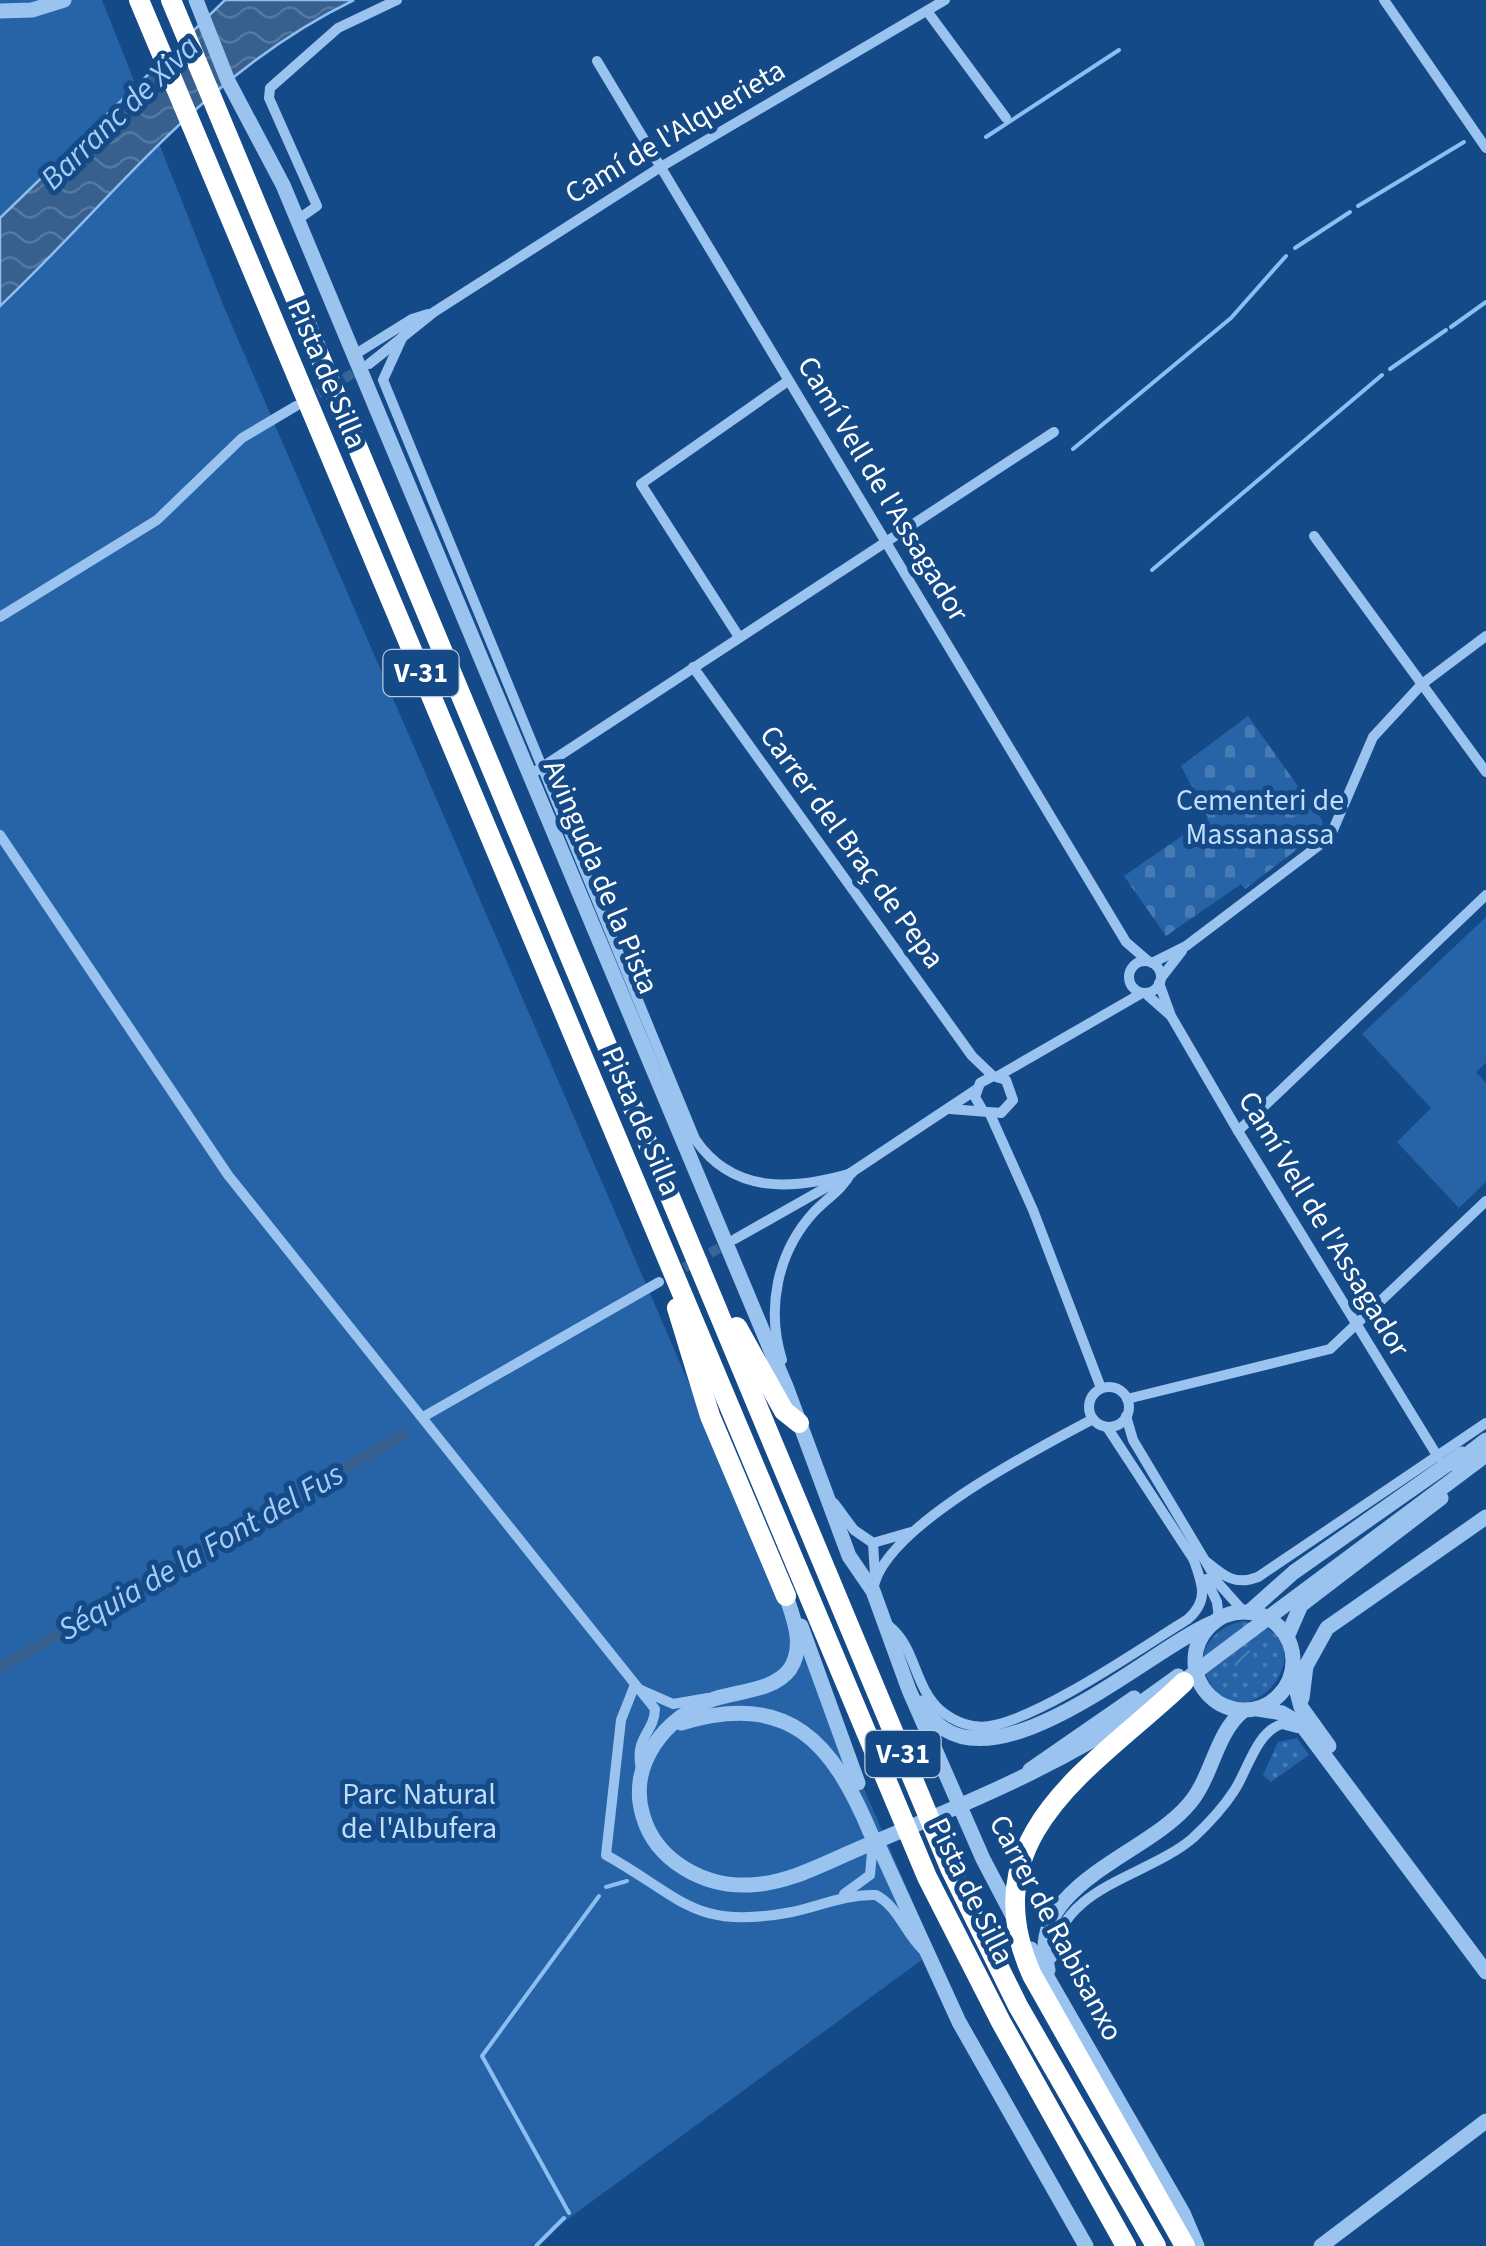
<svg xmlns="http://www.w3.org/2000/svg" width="1486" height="2246" font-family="'Source Sans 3',sans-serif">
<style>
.grass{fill:url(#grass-dots)}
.cemetery{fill:url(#cemetery-stones)}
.park{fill:#2664a7}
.garden{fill:url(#garden-furrows)}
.water{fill:url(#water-waves);stroke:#8cbef2;stroke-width:2.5}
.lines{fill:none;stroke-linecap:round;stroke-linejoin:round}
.stream{stroke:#8cbef2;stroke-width:4}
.canal{stroke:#38608e;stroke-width:11}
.minor-tunnel{stroke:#37659a;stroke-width:10;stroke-dasharray:10 5;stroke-linecap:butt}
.minor{stroke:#9ac3ef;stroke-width:10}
.tertiary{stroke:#9ac3ef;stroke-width:15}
.motorway{stroke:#fff;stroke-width:20}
.labels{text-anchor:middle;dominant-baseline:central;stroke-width:10;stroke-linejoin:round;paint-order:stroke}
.shield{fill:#144a88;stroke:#b8c9db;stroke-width:2.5}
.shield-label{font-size:28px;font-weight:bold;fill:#fff}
.street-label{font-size:30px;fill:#fff;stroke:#144a88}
.park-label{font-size:30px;fill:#c0ddfb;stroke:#144a88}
.water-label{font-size:32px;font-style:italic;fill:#a6cdf7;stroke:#144a88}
</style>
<defs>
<pattern id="grass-dots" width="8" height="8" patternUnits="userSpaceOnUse" patternTransform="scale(2.5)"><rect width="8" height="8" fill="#2664a7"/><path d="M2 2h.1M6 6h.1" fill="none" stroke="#477bb4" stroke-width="1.8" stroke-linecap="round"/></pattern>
<pattern id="cemetery-stones" width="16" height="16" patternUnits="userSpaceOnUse" patternTransform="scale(2.5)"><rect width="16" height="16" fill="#2664a7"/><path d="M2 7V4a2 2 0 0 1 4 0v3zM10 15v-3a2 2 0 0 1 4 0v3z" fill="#477bb4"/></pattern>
<pattern id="garden-furrows" width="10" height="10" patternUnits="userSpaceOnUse" patternTransform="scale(2.5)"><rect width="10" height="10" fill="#2664a7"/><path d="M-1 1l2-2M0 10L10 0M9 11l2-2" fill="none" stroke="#477bb4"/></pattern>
<pattern id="water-waves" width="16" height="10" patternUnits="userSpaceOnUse" patternTransform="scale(2.5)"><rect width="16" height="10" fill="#38608e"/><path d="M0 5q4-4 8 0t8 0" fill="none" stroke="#56789f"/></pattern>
</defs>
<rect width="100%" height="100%" fill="#144a88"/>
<g class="grass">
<path d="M 1243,1621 C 1340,1636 1241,1755 1207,1677 C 1194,1649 1217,1626 1243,1621 Z"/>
<path d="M 1297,1738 L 1309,1755 L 1271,1782 L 1263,1775 L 1278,1742 Z"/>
</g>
<path class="cemetery" d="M 1248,716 L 1322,820 L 1324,829 L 1245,889 L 1241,884 L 1166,936 L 1124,876 L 1208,818 L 1181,766 Z"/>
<g class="park">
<path d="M 0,0 L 102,0 L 224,307 L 934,1951 L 531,2246 L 0,2246 Z"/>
<path d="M 1486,917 L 1486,1063 L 1476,1072 L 1486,1083 L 1486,1182 L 1459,1208 L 1397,1142 L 1431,1108 L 1362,1034 Z"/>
</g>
<circle class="garden" cx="1244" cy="1660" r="11"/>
<path class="water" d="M 225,0 L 354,0 C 205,72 117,195 0,306 L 0,218 Z"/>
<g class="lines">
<g class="stream">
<path d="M 986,137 L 1119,50"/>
<path d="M 1358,206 L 1464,142"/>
<path d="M 1295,248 L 1350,212"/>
<path d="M 1451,327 L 1486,302"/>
<path d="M 1390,369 L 1446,330"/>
<path d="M 1073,449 L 1231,318 L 1286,256"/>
<path d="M 1152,570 L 1382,375"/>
<path d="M 606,1887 L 627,1881"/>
<path d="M 569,2213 L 482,2056 L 599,1896"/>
<path d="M 536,2246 L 564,2218"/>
</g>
<path class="canal" d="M 0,1668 L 402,1435"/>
<g class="minor-tunnel">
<path d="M 305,401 L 364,367"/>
<path d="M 671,1275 L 730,1242"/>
</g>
<g class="minor">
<path d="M 1384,0 L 1486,148"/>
<path d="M 927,11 L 1006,118"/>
<path d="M 597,61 L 1126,942 L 1148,961"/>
<path d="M 297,220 L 317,206 L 269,98 L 270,88 L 338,28 L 397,0"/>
<path d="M 403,336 L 383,380 L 695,1139 C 733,1195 794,1190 852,1173"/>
<path d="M 354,355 L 412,319 L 428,314"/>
<path d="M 369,364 L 434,312 L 659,168 L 945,0"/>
<path d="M 1314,536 L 1486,772"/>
<path d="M 0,617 L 157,520 L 242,438 L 296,406"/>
<path d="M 739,637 L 641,484 L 788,381"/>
<path d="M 693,667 L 972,1056 L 993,1076"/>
<path d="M 536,771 L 1054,432"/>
<path d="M 0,835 L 228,1175 L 655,1709 C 654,1734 634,1736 641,1769"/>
<circle cx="1145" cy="977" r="16"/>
<path d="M 1152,963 L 1186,946 L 1330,837 L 1373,737 L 1422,684 L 1486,636"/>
<path d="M 1161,978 L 1182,951"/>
<path d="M 1159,983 L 1171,1016 L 1238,1131 L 1438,1457"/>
<path d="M 1145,993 L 1170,1015"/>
<path d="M 998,1076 L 1142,993"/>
<path d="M 950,1109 L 1001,1113 L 1013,1100 L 1006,1080 L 993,1076 L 980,1083 L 975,1097 L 983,1111"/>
<path d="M 990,1114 L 1033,1210 L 1101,1388"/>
<path d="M 1238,1131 L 1486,895"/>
<path d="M 849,1174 L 977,1089"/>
<path d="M 735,1239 L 834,1183"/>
<path d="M 782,1360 C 766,1309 777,1253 813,1213 C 826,1199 842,1190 851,1173"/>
<circle cx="1109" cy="1407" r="20"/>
<path d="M 1127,1399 L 1330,1349 L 1486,1201"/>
<path d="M 1126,1416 L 1133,1440 L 1219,1584 L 1244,1612"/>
<path d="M 423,1417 L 659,1282"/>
<path d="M 1107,1427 L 1194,1560"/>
<path d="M 834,1503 L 854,1530 L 873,1543 L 911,1532"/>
<path d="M 873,1543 L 875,1575"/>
<path d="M 1207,1562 C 1224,1576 1235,1586 1258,1577 L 1486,1423"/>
<path d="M 1206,1579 L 1217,1602 L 1219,1619"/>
<path d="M 873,1591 C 880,1528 1039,1448 1093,1419"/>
<path d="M 889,1626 C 916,1647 914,1687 940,1710 C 954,1722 973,1729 990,1726 C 1042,1717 1141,1648 1188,1619 C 1211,1599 1201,1581 1192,1555"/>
<path d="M 634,1687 L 621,1720 L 606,1855 C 682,1897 693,1931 792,1912 C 820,1906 846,1894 876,1895 C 898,1907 904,1931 922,1949"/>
<path d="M 639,1689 L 673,1704 L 708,1698"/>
<path d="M 844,1894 L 870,1875 L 872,1853"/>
<path d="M 1052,1958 C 1061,1885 1146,1878 1193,1838 C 1208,1824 1223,1808 1234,1791 C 1248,1770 1256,1732 1282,1724 L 1297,1728"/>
</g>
<g class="tertiary">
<path d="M 196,0 L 228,81 L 283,185 L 387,434 L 787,1389 L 849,1556 L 873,1591 L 909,1690 L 983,1859 L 1015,1920"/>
<path d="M 0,11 L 32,10 L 64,0"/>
<path d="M 1455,1464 L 1486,1440"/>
<path d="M 786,1596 C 794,1619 805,1646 790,1669 C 774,1691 738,1691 714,1699 C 666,1716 627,1764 643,1816 C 656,1861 704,1887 749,1885 C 791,1884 832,1859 870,1844 C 965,1804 1056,1767 1141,1710"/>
<circle cx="1244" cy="1661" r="49"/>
<path d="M 1249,1612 L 1294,1572 L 1462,1454"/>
<path d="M 801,1626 L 858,1783"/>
<path d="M 1287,1637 L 1301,1605 L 1441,1498"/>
<path d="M 1292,1673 L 1301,1707 L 1329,1746"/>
<path d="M 1177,1686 L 1486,1455"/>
<path d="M 1302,1698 L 1306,1666 L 1327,1628 L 1486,1517"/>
<path d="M 921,1703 C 978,1808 1147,1650 1212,1623"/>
<path d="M 1258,1709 L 1282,1713 L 1301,1724 L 1486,1972"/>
<path d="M 1128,1712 L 1178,1676"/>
<path d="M 681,1723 C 789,1691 832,1741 871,1834"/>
<path d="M 1030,1770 L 1134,1698"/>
<path d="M 880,1849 L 959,2022 L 1086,2246"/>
<path d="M 1031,1949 L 1183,2213 L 1197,2246"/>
<path d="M 1048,1970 C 1024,1885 1146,1856 1189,1804 C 1213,1776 1215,1734 1243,1711"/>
<path d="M 1321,2246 L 1486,2121"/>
</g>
<g class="motorway">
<path d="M 139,0 L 927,1877 L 1001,2022 L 1126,2246"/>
<path d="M 171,0 L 950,1868 L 1018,2006 L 1156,2246"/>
<path d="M 677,1308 L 710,1416 L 786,1596"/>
<path d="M 737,1327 L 784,1411 L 799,1423"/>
<path d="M 1184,1682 C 1099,1764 968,1833 1032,1975 L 1185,2246"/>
</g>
</g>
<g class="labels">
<g class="shield">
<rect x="383.5" y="650" width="75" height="46" rx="8"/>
<rect x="865.5" y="1731" width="75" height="46" rx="8"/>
</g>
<g class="shield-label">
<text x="421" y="673">V-31</text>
<text x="903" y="1754">V-31</text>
</g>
<g class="street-label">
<text transform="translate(675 132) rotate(-31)">Camí de l'Alquerieta</text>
<text transform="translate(327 374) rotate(67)">Pista de Silla</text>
<text transform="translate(883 489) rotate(59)">Camí Vell de l'Assagador</text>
<text transform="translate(852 847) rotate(54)">Carrer del Braç de Pepa</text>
<text transform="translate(601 877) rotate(67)">Avinguda de la Pista</text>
<text transform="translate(641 1121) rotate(67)">Pista de Silla</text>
<text transform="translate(1324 1224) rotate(59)">Camí Vell de l'Assagador</text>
<text transform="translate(971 1891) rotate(64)">Pista de Silla</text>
<text transform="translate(1056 1928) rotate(62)">Carrer de Rabisanxo</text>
</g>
<g class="park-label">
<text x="1260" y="800">Cementeri de<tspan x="1260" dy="34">Massanassa</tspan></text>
<text x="419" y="1794">Parc Natural<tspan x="419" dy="34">de l'Albufera</tspan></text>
</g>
<g class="water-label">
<text transform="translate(120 113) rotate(-44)">Barranc de Xiva</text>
<text transform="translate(201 1552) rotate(-30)">Séquia de la Font del Fus</text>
</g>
</g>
</svg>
